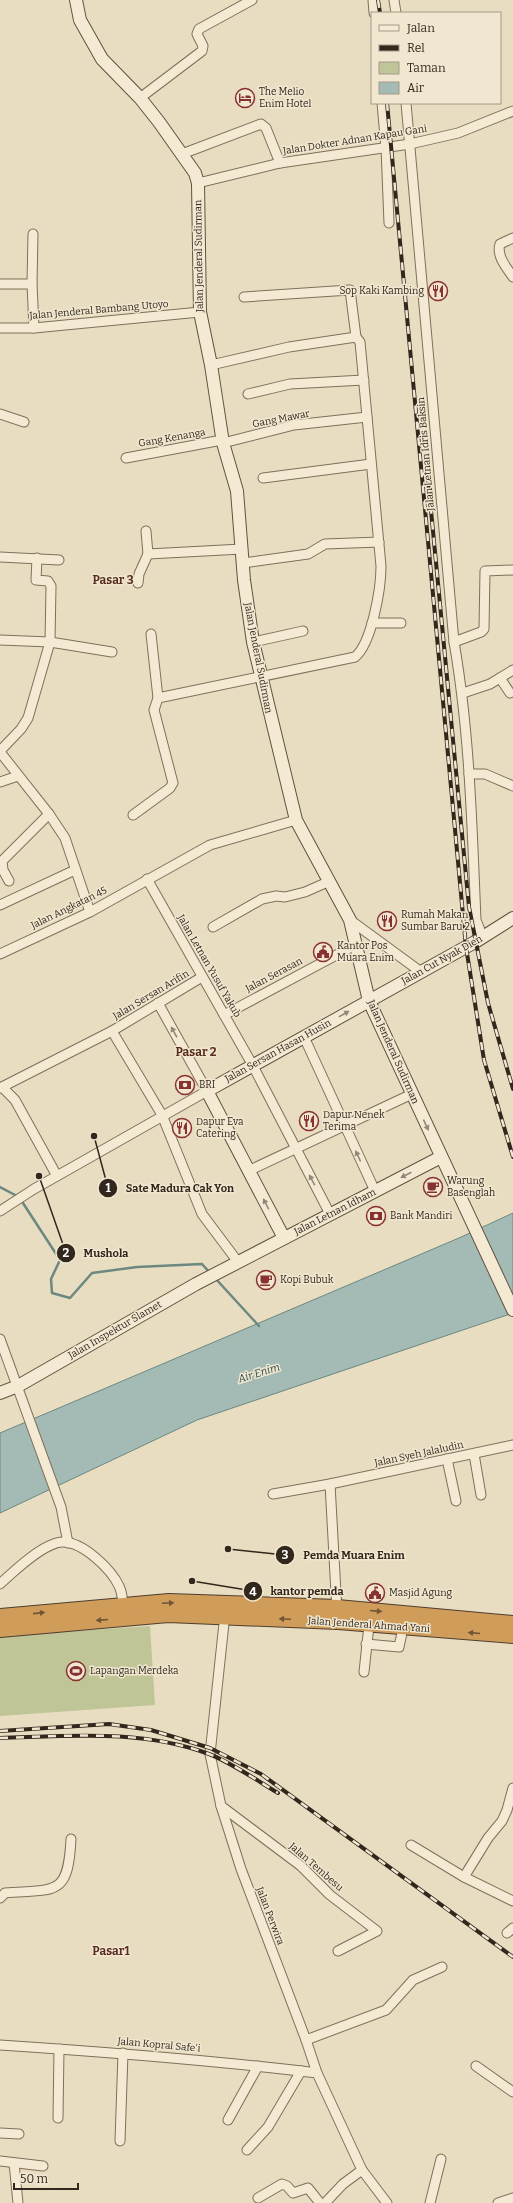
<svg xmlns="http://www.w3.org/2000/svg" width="513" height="2203" font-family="Bitter,serif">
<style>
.green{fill:#bfc597}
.water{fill:#a3bbb4;stroke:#6c8881}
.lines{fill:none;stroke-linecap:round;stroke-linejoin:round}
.stream{stroke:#6c8881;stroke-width:2.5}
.street-casing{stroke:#806f5b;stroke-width:11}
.secondary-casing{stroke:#62503e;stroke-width:14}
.highway-casing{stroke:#4e3d2f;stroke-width:18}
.street{stroke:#f4ead3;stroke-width:9}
.secondary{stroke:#f4ead3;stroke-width:12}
.highway{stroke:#d09c5a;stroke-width:16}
.rail-casing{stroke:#31271d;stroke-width:4}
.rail{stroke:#f1e7d0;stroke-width:2.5;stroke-dasharray:8;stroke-linecap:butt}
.oneway{fill:#928878}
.oneway2{fill:#715635}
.labels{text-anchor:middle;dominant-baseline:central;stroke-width:3;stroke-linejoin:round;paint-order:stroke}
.poi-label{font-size:10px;fill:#31271d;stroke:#f1e7d0;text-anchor:start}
.street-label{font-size:10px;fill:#31271d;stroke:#f1e7d0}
.water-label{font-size:11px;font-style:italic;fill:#2e4f4d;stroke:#f1e7d0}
.quarter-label{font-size:12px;font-weight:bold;fill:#592d21;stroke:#f1e7d0}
.leader{fill:none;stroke:#31271d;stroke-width:1.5}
.callout-dot{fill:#31271d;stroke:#f1e7d0;stroke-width:1.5}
.mark-label{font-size:12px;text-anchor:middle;font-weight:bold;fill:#fff}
.callout-label{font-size:11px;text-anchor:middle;font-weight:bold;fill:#31271d;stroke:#f1e7d0;stroke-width:3;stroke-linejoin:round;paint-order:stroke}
</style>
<rect width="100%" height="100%" fill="#e8ddc1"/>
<path class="green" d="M 150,1626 L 155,1705 L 0,1716 L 0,1636 Z"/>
<path class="water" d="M 513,1213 L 513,1313 L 197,1420 L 0,1513 L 0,1433 L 459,1238 Z"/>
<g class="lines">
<g class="stream">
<path d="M 0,1187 L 17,1196"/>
<path d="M 21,1200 L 60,1260 L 51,1279 L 52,1293 L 70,1298 L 92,1273 L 137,1267 L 202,1264 L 210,1273"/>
<path d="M 215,1278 L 259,1326"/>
</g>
<defs>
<g id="street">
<path d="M 373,0 L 374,13"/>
<path d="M 394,0 L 396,13"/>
<path d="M 140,98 L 202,51 L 203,46 L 197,34 L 199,29 L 252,0"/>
<path d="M 382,103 L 386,148 L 389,223"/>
<path d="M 406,103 L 454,642 C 470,734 472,827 476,920 L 483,938"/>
<path d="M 182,154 L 261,124 L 266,128 L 280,163"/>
<path d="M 198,183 L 280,163 L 410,144 L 458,133 L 513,111"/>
<path d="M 33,234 L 32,284 L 34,328"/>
<path d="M 513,238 L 500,244 C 496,256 507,268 513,277"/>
<path d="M 0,284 L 32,284"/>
<path d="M 244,297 L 350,290 L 356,337"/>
<path d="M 0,328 L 34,328 L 200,312"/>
<path d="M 248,394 L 290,384 L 364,380"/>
<path d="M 0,414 L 24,422"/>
<path d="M 223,443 L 294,425 L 367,417"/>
<path d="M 126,458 L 222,440"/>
<path d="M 263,478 L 371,464"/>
<path d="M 146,531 L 148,554 L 242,549"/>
<path d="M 0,557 L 59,560"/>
<path d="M 243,563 L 308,554 L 325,544 L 379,542"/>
<path d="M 138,583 L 139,574 L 148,554"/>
<path d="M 372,623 L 401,623"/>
<path d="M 0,640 L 50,642 L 112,652"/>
<path d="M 253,642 L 303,631"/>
<path d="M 454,642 L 481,632 L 484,629 L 485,571 L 513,570"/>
<path d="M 500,678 L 510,693"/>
<path d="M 463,693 L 490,684 L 513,670"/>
<path d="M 158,698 L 355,657 C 372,643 381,588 381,566 L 360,342 L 356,337 L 289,347 L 211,365"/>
<path d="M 0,751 L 21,729 L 28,718 L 50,642 L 51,586 L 48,581 L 36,580 L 37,558"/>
<path d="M 0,752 L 49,814 L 65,838 L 90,912"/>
<path d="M 469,774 L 485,774 L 513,786"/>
<path d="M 0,782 L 18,776"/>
<path d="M 133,815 L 170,788 L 173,783 L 154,710 L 158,698 L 151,634"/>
<path d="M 147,879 L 252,1064 L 330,1214"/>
<path d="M 9,881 L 3,870 L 2,861 L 49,814"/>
<path d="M 0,905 L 75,870"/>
<path d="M 350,920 L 421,972"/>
<path d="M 213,927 L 262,899 L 276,896 L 285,897 L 305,892 L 330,881"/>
<path d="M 0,954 L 90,912 L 210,845 L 296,820"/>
<path d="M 224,1015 L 357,944"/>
<path d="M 112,1031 L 162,1115 L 202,1214 L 238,1262"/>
<path d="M 304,1037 L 375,1191"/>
<path d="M 2,1087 L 15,1100 L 57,1176"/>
<path d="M 0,1088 L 112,1031 L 202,977"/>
<path d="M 248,1171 L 412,1094"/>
<path d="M 0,1211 L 34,1189 L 207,1091 L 158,1003"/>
<path d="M 0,1339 L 61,1507 L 68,1543"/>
<path d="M 474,1454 L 481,1495"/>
<path d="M 447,1459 L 456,1501"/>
<path d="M 330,1484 L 337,1611"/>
<path d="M 273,1494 L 330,1484 L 513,1445"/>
<path d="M 0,1584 C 13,1572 44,1542 63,1542 C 83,1542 111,1569 119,1586 C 122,1592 123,1603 123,1610"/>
<path d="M 225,1614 L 210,1754 L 221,1806 L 241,1869 L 306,2040 L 317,2073 L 362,2170 L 387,2203"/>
<path d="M 366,1644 L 399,1647 L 403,1628"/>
<path d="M 364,1672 L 369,1625"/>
<path d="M 221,1806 L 301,1866 L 330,1895 L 377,1931 L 338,1951"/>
<path d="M 411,1845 L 464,1877 L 513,1901"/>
<path d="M 464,1877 L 488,1838 L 502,1821 L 507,1810 L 513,1788"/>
<path d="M 0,1898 L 5,1893 C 56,1889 68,1897 71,1839"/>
<path d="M 507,1933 L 513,1928"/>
<path d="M 306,2040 L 386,2010 L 413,1980 L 442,1967"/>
<path d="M 0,2045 C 106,2052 211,2060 317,2073"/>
<path d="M 476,2066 L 513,2092"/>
<path d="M 58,2118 L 59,2049"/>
<path d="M 228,2120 L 258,2066"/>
<path d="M 0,2133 L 19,2134"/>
<path d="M 120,2141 L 123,2053"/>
<path d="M 247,2150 L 268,2127 L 301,2071"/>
<path d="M 0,2161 L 43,2166"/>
<path d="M 14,2163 L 18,2203"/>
<path d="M 258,2198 L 282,2184 L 287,2186 L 293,2193 L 308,2188 L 320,2203"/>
<path d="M 325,2203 L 343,2184 L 362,2170"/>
<path d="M 430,2203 L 441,2159"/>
<path d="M 498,2203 L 513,2198"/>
</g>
<g id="secondary">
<path d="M 76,0 L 80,20 L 102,59 L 140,98 L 159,122 L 195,173 L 198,183 L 200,312 L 211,365 L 223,443 L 237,491 L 244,580 L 253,642 L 296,820 L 350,920 L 369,1001 L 513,1310"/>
<path d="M 284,1238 L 207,1091 L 475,942 L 513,918"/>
<path d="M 0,1393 L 18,1386 L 196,1284 L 441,1157"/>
</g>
<g id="highway">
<path d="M 0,1617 L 169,1602 L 337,1608 L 513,1624"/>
<path d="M 0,1629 L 168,1614 L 338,1621 L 513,1635"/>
</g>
</defs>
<use href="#street" class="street-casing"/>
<use href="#secondary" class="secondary-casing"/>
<use href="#highway" class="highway-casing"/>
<use href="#street" class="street"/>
<use href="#secondary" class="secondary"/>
<use href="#highway" class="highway"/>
<defs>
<g id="rail">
<path d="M 378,0 L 380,13"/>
<path d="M 387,103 L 466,947 L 484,1060 L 513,1157"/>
<path d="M 426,458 L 469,907 L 488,1003 L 513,1089"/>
<path d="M 0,1731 L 109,1724 L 151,1730 L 210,1748 L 261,1774 L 513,1957"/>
<path d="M 0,1738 C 70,1736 141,1729 209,1754 C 230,1762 258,1781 278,1793"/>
</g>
</defs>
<use href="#rail" class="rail-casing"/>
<use href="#rail" class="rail"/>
</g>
<defs><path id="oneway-solid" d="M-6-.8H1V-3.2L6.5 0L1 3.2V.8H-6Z"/></defs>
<g class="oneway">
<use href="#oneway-solid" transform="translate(344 1014) rotate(-29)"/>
<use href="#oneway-solid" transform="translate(174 1032) rotate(-119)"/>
<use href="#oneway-solid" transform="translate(426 1125) rotate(65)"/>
<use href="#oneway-solid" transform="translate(358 1156) rotate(-115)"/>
<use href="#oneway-solid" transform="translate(406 1175) rotate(153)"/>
<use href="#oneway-solid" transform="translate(312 1180) rotate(-118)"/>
<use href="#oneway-solid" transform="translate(266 1204) rotate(-118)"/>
</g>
<g class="oneway2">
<use href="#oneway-solid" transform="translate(168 1603) rotate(-2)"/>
<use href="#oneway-solid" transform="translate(376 1611) rotate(5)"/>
<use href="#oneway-solid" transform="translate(39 1613) rotate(-6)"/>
<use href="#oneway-solid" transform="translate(285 1619) rotate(-178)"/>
<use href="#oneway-solid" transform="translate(102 1620) rotate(175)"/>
<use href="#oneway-solid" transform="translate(474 1633) rotate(-175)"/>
</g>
<defs>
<symbol id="hotel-ring" viewBox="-11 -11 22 22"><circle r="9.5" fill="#f1e7d0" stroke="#883132" stroke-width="1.5"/><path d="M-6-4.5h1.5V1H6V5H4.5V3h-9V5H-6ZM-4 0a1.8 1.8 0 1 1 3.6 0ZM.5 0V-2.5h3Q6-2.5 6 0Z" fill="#883132"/></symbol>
<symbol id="restaurant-ring" viewBox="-11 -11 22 22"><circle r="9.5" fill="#f1e7d0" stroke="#883132" stroke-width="1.5"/><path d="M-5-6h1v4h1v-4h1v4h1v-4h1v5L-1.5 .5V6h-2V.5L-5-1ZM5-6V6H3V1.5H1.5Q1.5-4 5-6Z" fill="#883132"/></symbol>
<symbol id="civic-ring" viewBox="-11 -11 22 22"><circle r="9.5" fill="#f1e7d0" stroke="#883132" stroke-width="1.5"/><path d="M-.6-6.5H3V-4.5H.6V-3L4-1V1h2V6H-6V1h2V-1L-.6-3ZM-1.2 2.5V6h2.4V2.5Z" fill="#883132"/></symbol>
<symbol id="bank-ring" viewBox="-11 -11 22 22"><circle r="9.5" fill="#f1e7d0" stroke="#883132" stroke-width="1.5"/><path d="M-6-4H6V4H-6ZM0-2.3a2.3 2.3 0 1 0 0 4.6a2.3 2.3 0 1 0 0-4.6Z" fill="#883132"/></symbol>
<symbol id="cafe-ring" viewBox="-11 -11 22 22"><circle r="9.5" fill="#f1e7d0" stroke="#883132" stroke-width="1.5"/><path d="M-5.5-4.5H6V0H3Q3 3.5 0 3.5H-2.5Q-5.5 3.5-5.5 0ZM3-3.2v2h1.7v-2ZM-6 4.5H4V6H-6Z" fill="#883132"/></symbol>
<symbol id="stadium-ring" viewBox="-11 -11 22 22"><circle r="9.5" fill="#f1e7d0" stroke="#883132" stroke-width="1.5"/><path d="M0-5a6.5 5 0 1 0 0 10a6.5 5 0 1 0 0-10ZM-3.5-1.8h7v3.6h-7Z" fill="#883132"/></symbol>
</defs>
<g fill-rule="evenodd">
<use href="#hotel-ring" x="234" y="87" width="22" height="22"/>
<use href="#restaurant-ring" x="427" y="280" width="22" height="22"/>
<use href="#restaurant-ring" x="376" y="910" width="22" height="22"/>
<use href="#civic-ring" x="312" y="941" width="22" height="22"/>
<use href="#bank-ring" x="174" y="1074" width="22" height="22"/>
<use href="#restaurant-ring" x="298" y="1110" width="22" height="22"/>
<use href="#restaurant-ring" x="171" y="1117" width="22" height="22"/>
<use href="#cafe-ring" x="422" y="1176" width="22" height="22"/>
<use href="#bank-ring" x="365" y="1205" width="22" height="22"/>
<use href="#cafe-ring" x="255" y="1269" width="22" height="22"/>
<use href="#civic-ring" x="364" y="1582" width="22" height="22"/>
<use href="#stadium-ring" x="65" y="1660" width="22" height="22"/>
</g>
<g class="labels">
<g class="poi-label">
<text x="259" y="92">The Melio<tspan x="259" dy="12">Enim Hotel</tspan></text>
<text x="424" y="291" text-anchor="end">Sop Kaki Kambing</text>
<text x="401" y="915">Rumah Makan<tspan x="401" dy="12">Sumbar Baru 2</tspan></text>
<text x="337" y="946">Kantor Pos<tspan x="337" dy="12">Muara Enim</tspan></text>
<text x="199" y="1085">BRI</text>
<text x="323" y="1115">Dapur Nenek<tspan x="323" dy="12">Terima</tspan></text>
<text x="196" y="1122">Dapur Eva<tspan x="196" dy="12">Catering</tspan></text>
<text x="447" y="1181">Warung<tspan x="447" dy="12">Basenglah</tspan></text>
<text x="390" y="1216">Bank Mandiri</text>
<text x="280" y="1280">Kopi Bubuk</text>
<text x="389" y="1593">Masjid Agung</text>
<text x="90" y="1671">Lapangan Merdeka</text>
</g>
<g class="street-label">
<text transform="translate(355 140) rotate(-9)">Jalan Dokter Adnan Kapau Gani</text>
<text transform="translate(199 256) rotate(-91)">Jalan Jenderal Sudirman</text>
<text transform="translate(99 310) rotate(-5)">Jalan Jenderal Bambang Utoyo</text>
<text transform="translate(281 419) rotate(-11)">Gang Mawar</text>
<text transform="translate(172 438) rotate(-10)">Gang Kenanga</text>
<text transform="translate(426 454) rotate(-95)">Jalan Letnan Idris Baksin</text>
<text transform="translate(258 658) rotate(79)">Jalan Jenderal Sudirman</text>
<text transform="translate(69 908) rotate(-26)">Jalan Angkatan 45</text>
<text transform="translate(442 960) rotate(-29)">Jalan Cut Nyak Dien</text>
<text transform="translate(209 966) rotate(60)">Jalan Letnan Yusuf Yakub</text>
<text transform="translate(274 975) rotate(-28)">Jalan Serasan</text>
<text transform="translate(151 995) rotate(-31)">Jalan Sersan Arifin</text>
<text transform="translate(278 1051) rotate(-29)">Jalan Sersan Hasan Husin</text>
<text transform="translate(393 1052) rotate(66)">Jalan Jenderal Sudirman</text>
<text transform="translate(335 1212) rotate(-27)">Jalan Letnan Idham</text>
<text transform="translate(115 1330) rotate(-30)">Jalan Inspektur Slamet</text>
<text transform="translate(419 1454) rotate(-12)">Jalan Syeh Jalaludin</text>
<text transform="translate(369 1625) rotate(4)">Jalan Jenderal Ahmad Yani</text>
<text transform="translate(316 1867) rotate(41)">Jalan Tembesu</text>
<text transform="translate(270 1916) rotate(69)">Jalan Perwira</text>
<text transform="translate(159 2045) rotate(5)">Jalan Kopral Safe'i</text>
</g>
<g class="water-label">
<text transform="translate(259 1373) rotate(-17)">Air Enim</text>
</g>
<g class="quarter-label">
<text x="113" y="580">Pasar 3</text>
<text x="196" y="1052">Pasar 2</text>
<text x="111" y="1951">Pasar1</text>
</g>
</g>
<path class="leader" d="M94 1136L108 1188M39 1176L66 1253M228 1549L285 1555M192 1581L253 1591"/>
<g class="callout-dot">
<circle cx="94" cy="1136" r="4"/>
<circle cx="39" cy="1176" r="4"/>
<circle cx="228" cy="1549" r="4"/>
<circle cx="192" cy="1581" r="4"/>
<circle cx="108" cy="1188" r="10"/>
<circle cx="66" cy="1253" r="10"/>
<circle cx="285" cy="1555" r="10"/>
<circle cx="253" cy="1591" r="10"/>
</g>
<g class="mark-label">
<text x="108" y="1192">1</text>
<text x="66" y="1257">2</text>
<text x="285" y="1559">3</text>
<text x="253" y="1596">4</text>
</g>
<g class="callout-label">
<text x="180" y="1192">Sate Madura Cak Yon</text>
<text x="106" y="1257">Mushola</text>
<text x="354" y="1559">Pemda Muara Enim</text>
<text x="307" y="1595">kantor pemda</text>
</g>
<rect x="371" y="12" width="130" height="92" fill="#f1e7d0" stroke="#a49a88"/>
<rect x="379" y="25" width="20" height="6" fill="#f4ead3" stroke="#a49a88"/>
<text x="407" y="32" font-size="12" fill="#31271d">Jalan</text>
<rect x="379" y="45" width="20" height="6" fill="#31271d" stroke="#a49a88"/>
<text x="407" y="52" font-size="12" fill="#31271d">Rel</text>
<rect x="379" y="62" width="20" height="12" fill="#bfc597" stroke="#a49a88"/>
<text x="407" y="72" font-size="12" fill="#31271d">Taman</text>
<rect x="379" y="82" width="20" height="12" fill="#a3bbb4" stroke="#a49a88"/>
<text x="407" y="92" font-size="12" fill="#31271d">Air</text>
<path d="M14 2183v6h64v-6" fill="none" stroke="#31271d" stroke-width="2"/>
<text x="20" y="2183" font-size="12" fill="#31271d" stroke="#f1e7d0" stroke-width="3" paint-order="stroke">50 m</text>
</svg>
